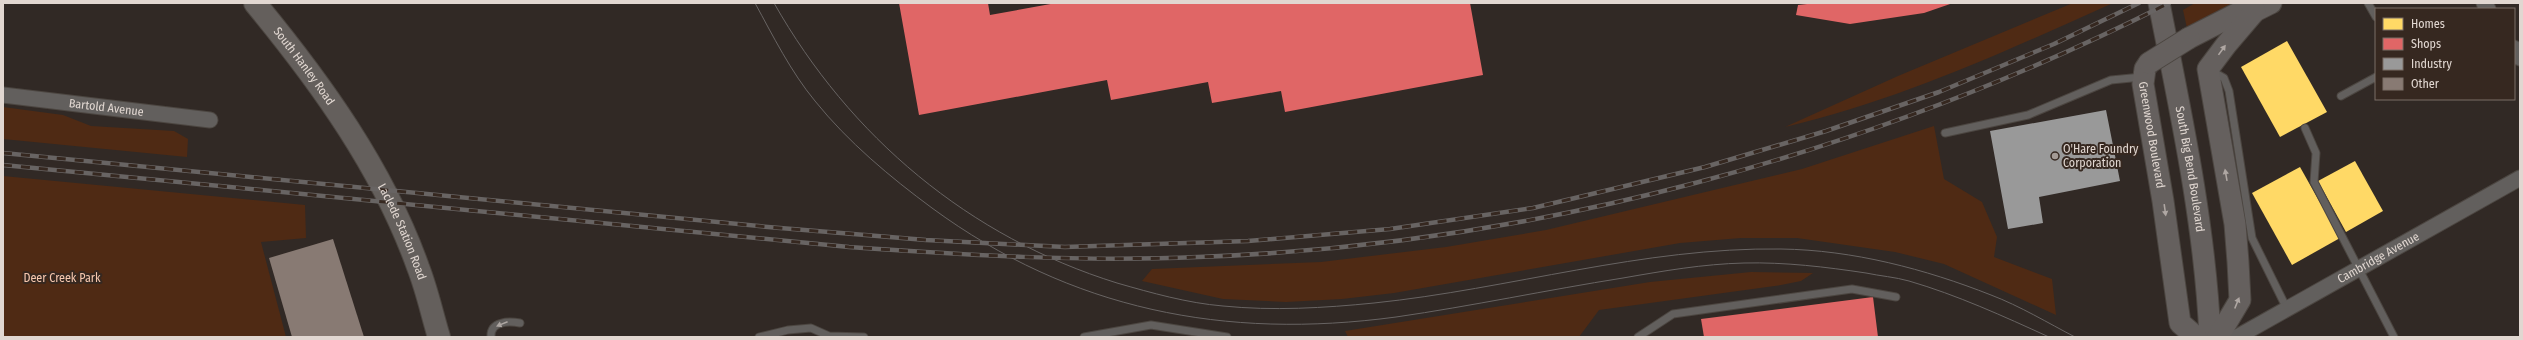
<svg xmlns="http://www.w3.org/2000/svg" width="2523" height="340" font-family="'Fira Sans Condensed',sans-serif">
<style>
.green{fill:#4f2a14}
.homes{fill:#ffd966}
.shops{fill:#e06666}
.industry{fill:#999}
.building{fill:#887a73}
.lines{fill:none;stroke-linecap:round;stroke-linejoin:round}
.lane-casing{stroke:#4c4641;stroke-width:9}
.street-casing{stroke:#4c4641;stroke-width:17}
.secondary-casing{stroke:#4c4641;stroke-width:23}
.primary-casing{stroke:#4c4641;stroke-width:24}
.lane{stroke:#625f5d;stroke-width:7}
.street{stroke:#625f5d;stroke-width:15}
.secondary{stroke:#65605e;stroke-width:21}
.primary{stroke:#645f5c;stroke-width:22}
.tram{stroke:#686463;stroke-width:1}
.rail-casing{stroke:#686463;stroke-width:4.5}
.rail{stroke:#362820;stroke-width:3;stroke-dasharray:9;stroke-linecap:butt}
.secondary-bridge-casing{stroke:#4c4641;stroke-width:23;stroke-linecap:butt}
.secondary-bridge{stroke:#65605e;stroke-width:21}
.oneway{fill:#afa7a3}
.oneway2{fill:#aea7a3}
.poi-dot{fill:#a39a95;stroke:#362820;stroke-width:1.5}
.labels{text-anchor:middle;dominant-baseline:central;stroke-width:4;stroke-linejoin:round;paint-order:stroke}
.street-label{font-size:12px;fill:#e1d7d1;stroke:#362820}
.poi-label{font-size:12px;fill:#e1d7d1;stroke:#362820;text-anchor:start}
.park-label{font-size:12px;fill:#f7c8af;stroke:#362820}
</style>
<rect width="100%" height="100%" fill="#312925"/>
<g class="green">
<path d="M 2073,3 L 2113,3 C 2006,51 1900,100 1785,127 L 1898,76 Z"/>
<path d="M 2195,3 L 2232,3 L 2187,28 L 2183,10 Z"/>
<path d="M 3,107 L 63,115 L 91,126 L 174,131 L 188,139 L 187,157 L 3,139 Z"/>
<path d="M 1934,126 L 1944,179 L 1982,202 L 1997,237 L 1994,257 L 2052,279 L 2056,315 L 1944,264 L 1895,252 L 1797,238 L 1741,238 L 1680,243 L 1394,293 L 1342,299 L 1286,302 L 1223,299 L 1142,281 L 1152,269 L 1321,262 L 1446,247 L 1546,230 L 1802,169 Z"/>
<path d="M 3,176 L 305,205 L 306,238 L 261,242 L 286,337 L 3,337 Z"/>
<path d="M 1751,272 L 1813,273 L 1801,281 L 1781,285 L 1599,310 L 1579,337 L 1348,337 L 1345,331 L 1650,282 Z"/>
</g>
<g class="homes">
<path d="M 2287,41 L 2327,112 L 2280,137 L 2241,67 Z"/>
<path d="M 2355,161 L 2383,211 L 2346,232 L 2318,181 Z"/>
<path d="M 2300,167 L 2340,238 L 2292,265 L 2252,193 Z"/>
</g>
<g class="shops">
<path d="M 899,3 L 988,3 L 990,15 L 1056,3 L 1470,3 L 1483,75 L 1285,112 L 1281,91 L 1212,103 L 1208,82 L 1111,100 L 1107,80 L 919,115 Z"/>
<path d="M 1816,3 L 1953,3 L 1924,13 L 1850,24 L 1796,15 L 1798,5 Z"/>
<path d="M 1873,297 L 1878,337 L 1704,337 L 1701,319 Z"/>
</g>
<path class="industry" d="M 2106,110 L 2120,181 L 2039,197 L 2043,223 L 2008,229 L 1990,131 Z"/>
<path class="building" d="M 333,239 L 364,337 L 292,337 L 269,258 Z"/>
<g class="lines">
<defs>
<g id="lane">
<path d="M 2368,3 L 2376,17"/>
<path d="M 2212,71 L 2224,78 L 2229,91 L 2252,238 L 2287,309"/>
<path d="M 2341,96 L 2376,77"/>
<path d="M 2305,128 L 2316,153 L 2314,182 L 2394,337"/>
<path d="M 1945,133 L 2028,115 L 2111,80 L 2142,77"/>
<path d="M 491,337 C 490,321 509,321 520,323"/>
<path d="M 759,337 L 788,330 L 811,328 L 829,336 L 864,337"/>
<path d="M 1084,337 L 1151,325 L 1227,337"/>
<path d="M 1638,337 L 1673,314 L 1852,289 L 1896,297"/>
</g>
<g id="street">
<path d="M 2484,3 L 2488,9"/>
<path d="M 2514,48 L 2520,58"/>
<path id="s1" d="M 3,95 L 210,120"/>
<path id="s2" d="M 2237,337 L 2520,178"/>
</g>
<g id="secondary">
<path id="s3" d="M 2159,3 C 2181,114 2205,224 2210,337"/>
<path d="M 2189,38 L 2238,13 L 2255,11 L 2271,3"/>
<path id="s4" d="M 2149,63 L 2145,69 L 2143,84 L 2163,201 L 2180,323 L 2196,337"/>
<path d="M 2218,337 L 2240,300 L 2238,262 L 2235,224 L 2208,69 L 2226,45 L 2255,11"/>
</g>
<g id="primary">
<path id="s5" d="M 255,3 C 321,83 383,169 418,267 C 427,290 432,314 439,337"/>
</g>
</defs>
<use href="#lane" class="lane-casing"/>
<use href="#street" class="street-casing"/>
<use href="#secondary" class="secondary-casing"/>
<use href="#primary" class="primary-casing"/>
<use href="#lane" class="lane"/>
<use href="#street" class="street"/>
<use href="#secondary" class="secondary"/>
<use href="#primary" class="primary"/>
<g class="tram">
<path d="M 755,3 C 773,36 791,72 815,101 C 848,142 890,177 932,208 C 1071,310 1225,340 1396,317 C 1472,306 1547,290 1623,278 C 1663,271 1703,264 1744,263 C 1785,262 1826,267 1866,273 C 1880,276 1895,277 1909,281 C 1957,295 2003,316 2049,337"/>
<path d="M 774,3 C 850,137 969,237 1117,283 C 1152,293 1187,303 1223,306 C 1273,311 1324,308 1374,303 C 1510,289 1643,247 1781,249 C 1853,250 1925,269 1991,295 C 2020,306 2048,323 2075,337"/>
</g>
<defs>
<g id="rail">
<path d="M 3,153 L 768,227 L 926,240 L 1065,247 L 1248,241 L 1390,229 L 1533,208 L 1705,167 L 1826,131 L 1939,92 L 2054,44 L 2139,3"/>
<path d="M 3,165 L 849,247 C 965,255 1081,262 1198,257 C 1535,245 1868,155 2169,3"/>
</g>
</defs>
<use href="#rail" class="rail-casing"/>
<use href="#rail" class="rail"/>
<defs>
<path id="secondary-bridge" d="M 2149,63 L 2189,38"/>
</defs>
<use href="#secondary-bridge" class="secondary-bridge-casing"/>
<use href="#secondary-bridge" class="secondary-bridge"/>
</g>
<defs><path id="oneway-solid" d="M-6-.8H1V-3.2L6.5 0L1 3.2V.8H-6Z"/></defs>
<g class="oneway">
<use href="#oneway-solid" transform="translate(2222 50) rotate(-54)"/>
<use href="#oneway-solid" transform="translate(2226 175) rotate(-100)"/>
<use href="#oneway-solid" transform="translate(2165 210) rotate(82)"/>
<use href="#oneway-solid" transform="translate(2237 303) rotate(-68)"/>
</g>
<use class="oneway2" href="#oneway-solid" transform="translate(502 324) rotate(158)"/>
<circle class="poi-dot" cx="2055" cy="156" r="4"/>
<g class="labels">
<g class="street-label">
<text stroke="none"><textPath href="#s5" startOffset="80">South Hanley Road</textPath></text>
<text stroke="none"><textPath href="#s1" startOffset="104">Bartold Avenue</textPath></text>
<text stroke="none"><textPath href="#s4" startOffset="74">Greenwood Boulevard</textPath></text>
<text stroke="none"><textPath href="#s3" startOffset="169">South Big Bend Boulevard</textPath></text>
<text stroke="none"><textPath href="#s5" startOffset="273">Laclede Station Road</textPath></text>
<text stroke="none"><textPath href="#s2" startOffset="162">Cambridge Avenue</textPath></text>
</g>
<g class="poi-label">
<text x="2063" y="149">O'Hare Foundry<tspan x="2063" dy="14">Corporation</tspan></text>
</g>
<g class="park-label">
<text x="62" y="278">Deer Creek Park</text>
</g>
</g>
<rect width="2523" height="340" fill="none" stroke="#e1d7d1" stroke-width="8"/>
<rect x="2375" y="8" width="140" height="92" fill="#362820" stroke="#7a6e67"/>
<rect x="2383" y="18" width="20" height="12" fill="#ffd966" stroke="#7a6e67"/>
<text x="2411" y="28" font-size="12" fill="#e1d7d1">Homes</text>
<rect x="2383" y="38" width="20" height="12" fill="#e06666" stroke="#7a6e67"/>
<text x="2411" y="48" font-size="12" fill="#e1d7d1">Shops</text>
<rect x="2383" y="58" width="20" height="12" fill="#999999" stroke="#7a6e67"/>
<text x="2411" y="68" font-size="12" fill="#e1d7d1">Industry</text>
<rect x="2383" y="78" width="20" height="12" fill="#887a73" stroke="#7a6e67"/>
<text x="2411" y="88" font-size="12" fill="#e1d7d1">Other</text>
</svg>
